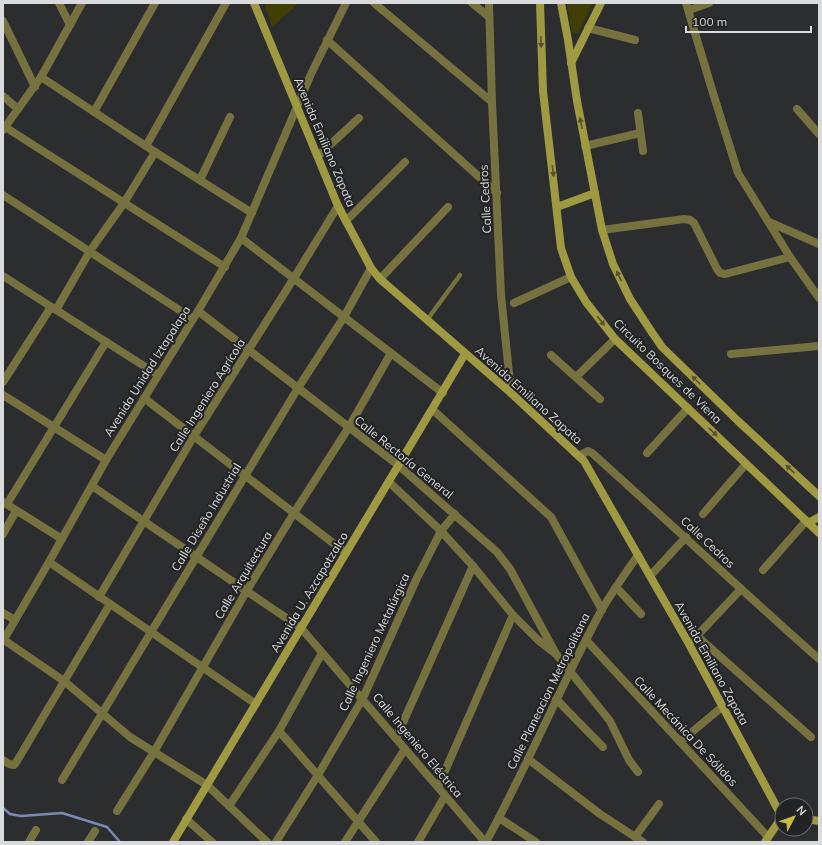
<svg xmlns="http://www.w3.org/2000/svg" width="822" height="845" font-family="Mulish,sans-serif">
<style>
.green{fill:#413d04}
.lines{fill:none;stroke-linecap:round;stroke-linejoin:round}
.stream{stroke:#7c89b5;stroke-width:2.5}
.lane{stroke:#76723f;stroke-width:4.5}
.street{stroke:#76723f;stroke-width:8}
.secondary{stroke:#9f9942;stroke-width:8}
.oneway{fill:#545231}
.labels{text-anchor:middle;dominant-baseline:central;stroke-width:4;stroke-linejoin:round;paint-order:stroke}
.street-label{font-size:12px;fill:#d9dadc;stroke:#222325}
</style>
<rect width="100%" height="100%" fill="#2c2d2f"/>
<g class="green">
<path d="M 264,3 L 299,3 L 272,27 Z"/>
<path d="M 567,3 L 593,3 L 578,34 L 572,32 Z"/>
</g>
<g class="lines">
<path class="stream" d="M 3,808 L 10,814 L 21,816 L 62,813 L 107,827 L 120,842"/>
<path class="lane" d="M 427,320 L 460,275"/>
<g class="street">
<path d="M 59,3 L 70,25"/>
<path d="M 374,3 L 492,102"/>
<path d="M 472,3 L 489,17"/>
<path d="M 489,3 L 492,102 L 501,295 L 511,393"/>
<path d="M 686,3 L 713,93 L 738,173 L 790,257 L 819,298"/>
<path d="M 689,10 L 709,3"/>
<path d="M 3,21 L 35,87"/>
<path d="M 588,28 L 635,40"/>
<path d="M 327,40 L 497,193"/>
<path d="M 41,77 L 155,152 L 252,213"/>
<path d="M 3,96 L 18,109"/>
<path d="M 797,109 L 819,134"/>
<path d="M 94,112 L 155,3"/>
<path d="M 638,113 L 643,151"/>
<path d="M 5,127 L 225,267"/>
<path d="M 3,130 L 41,77 L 82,3"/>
<path d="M 146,146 L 226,3"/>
<path d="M 585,146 L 640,133"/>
<path d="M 318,156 L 359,118"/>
<path d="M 200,180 L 230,117"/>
<path d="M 3,195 L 193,319"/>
<path d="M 346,221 L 405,162"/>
<path d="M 769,222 L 819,244"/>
<path d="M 602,230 L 684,219 L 690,220 L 694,223 L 717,269 L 720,273 L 725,274 L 790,257"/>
<path d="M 241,238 L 443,393"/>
<path d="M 3,276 L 158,375"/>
<path d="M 380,279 L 448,207"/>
<path d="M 514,303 L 571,277"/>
<path d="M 56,310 L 90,251 L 124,203 L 155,152"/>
<path d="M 198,311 L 398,465 L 497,552 L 510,569 L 556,654"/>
<path d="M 731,354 L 819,346"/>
<path d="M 551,355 L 600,399"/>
<path d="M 576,377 L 615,339"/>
<path d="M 3,382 L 51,307"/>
<path d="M 3,395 L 106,460"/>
<path d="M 144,398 L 346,553"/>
<path d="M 433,410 L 551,517 L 602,610"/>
<path d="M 647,453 L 688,408"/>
<path d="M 579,456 L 588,451 L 592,453 C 668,521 742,591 819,659"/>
<path d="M 389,482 L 441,531 L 473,566 L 513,615 L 538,640 L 556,654 L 610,721 L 629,760 L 638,772"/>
<path d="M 92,486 L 301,628 L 485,842"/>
<path d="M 3,502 L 62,539"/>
<path d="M 7,504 L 106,342"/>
<path d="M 703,514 L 746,464"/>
<path d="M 3,534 L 16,511"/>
<path d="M 49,562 L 256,704"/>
<path d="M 763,570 L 806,521"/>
<path d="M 650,576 L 686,537"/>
<path d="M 616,587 L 641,614"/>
<path d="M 99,597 L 194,436 L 294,278 L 338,206"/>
<path d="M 3,613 L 15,620"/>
<path d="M 697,636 L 811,737"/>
<path d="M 4,640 L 64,681 L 130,737 L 207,785 L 267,842"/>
<path d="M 586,640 L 768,837"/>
<path d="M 693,640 L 741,589"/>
<path d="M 3,641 L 49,562 L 106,460 L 198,311 L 241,238 L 311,74 L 346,3"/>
<path d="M 556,699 L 603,747"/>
<path d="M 279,731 L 376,842"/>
<path d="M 396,738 L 473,566"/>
<path d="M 680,742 L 722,707"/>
<path d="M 528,759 L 600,814 L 643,842"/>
<path d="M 3,760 L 9,764 L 14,765 L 17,761 L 110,604"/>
<path d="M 62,780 L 298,388 L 344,317 L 371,268"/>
<path d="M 438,787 L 513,615"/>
<path d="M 229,806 L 279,731 L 322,653"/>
<path d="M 117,811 L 154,752 L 246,592 L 294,513 L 349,427 L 391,353"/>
<path d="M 499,818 L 536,842"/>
<path d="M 186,819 L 212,842"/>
<path d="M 635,837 L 659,804"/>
<path d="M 29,842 L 36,830"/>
<path d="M 88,842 L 95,831"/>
<path d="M 276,842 L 318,775 L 363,698 L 416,580 L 441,531 L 455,514"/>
<path d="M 345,842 L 405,749"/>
<path d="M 418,842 L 445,796"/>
<path d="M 486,842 C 527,767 560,687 601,611 C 612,592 625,574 638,555"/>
</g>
<g class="secondary">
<path d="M 254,3 L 338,206 L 371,268 L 380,279 L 511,393 L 584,461 L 689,644 L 782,817"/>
<path d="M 540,3 L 543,91 L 561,248 L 571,277 L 586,302 L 615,339 L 819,533"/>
<path d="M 561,3 L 568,40 L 577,101 L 602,230 L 613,264 L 630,299 L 651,331 L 662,347 L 738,421 L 819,496"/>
<path d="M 571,63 L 601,3"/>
<path d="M 557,207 L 595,193"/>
<path d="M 808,523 L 819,517"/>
<path d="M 806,819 L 819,821"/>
<path d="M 173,842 L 465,354"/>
<path d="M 765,842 L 782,817"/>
</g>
</g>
<defs><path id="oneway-solid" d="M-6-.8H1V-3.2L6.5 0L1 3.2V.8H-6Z"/></defs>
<g class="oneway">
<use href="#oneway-solid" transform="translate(541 42) rotate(88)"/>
<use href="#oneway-solid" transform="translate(581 123) rotate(-101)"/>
<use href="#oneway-solid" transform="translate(553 171) rotate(83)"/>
<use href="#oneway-solid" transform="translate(619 276) rotate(-116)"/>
<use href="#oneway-solid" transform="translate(601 321) rotate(52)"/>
<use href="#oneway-solid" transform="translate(696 380) rotate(-135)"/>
<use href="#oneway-solid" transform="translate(713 432) rotate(44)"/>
<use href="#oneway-solid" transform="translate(790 469) rotate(-137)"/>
</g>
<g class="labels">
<g class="street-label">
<text transform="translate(325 142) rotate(67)">Avenida Emiliano Zapata</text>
<text transform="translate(485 199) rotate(-93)">Calle Cedros</text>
<text transform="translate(147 371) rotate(-58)">Avenida Unidad Iztapalapa</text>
<text transform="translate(668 371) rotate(44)">Circuito Bosques de Viena</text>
<text transform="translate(207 395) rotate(-58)">Calle Ingeniero Agrícola</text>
<text transform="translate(529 395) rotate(42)">Avenida Emiliano Zapata</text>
<text transform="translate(404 457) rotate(39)">Calle Rectoría General</text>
<text transform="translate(206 517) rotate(-59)">Calle Diseño Industrial</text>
<text transform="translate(708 542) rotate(43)">Calle Cedros</text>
<text transform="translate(243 575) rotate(-59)">Calle Arquitectura</text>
<text transform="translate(309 592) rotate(-59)">Avenida U. Azcapotzalco</text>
<text transform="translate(374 642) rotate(-65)">Calle Ingeniero Metalúrgica</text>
<text transform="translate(712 663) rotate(61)">Avenida Emiliano Zapata</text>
<text transform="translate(548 691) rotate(-64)">Calle Planeacion Metropolitana</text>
<text transform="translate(686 731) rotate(47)">Calle Mecánica De Sólidos</text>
<text transform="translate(418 745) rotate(50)">Calle Ingeniero Eléctrica</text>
</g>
</g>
<rect width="822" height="845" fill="none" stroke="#d9dadc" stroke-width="8"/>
<g transform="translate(794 817) rotate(49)"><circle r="19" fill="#222325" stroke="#6b6c6e"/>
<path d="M0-3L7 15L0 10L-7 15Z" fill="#c5bc3d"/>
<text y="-6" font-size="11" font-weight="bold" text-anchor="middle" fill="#d9dadc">N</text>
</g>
<path d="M686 26v6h125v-6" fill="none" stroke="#d9dadc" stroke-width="2"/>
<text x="692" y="26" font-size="12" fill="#d9dadc" stroke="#222325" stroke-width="3" paint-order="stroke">100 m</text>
</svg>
